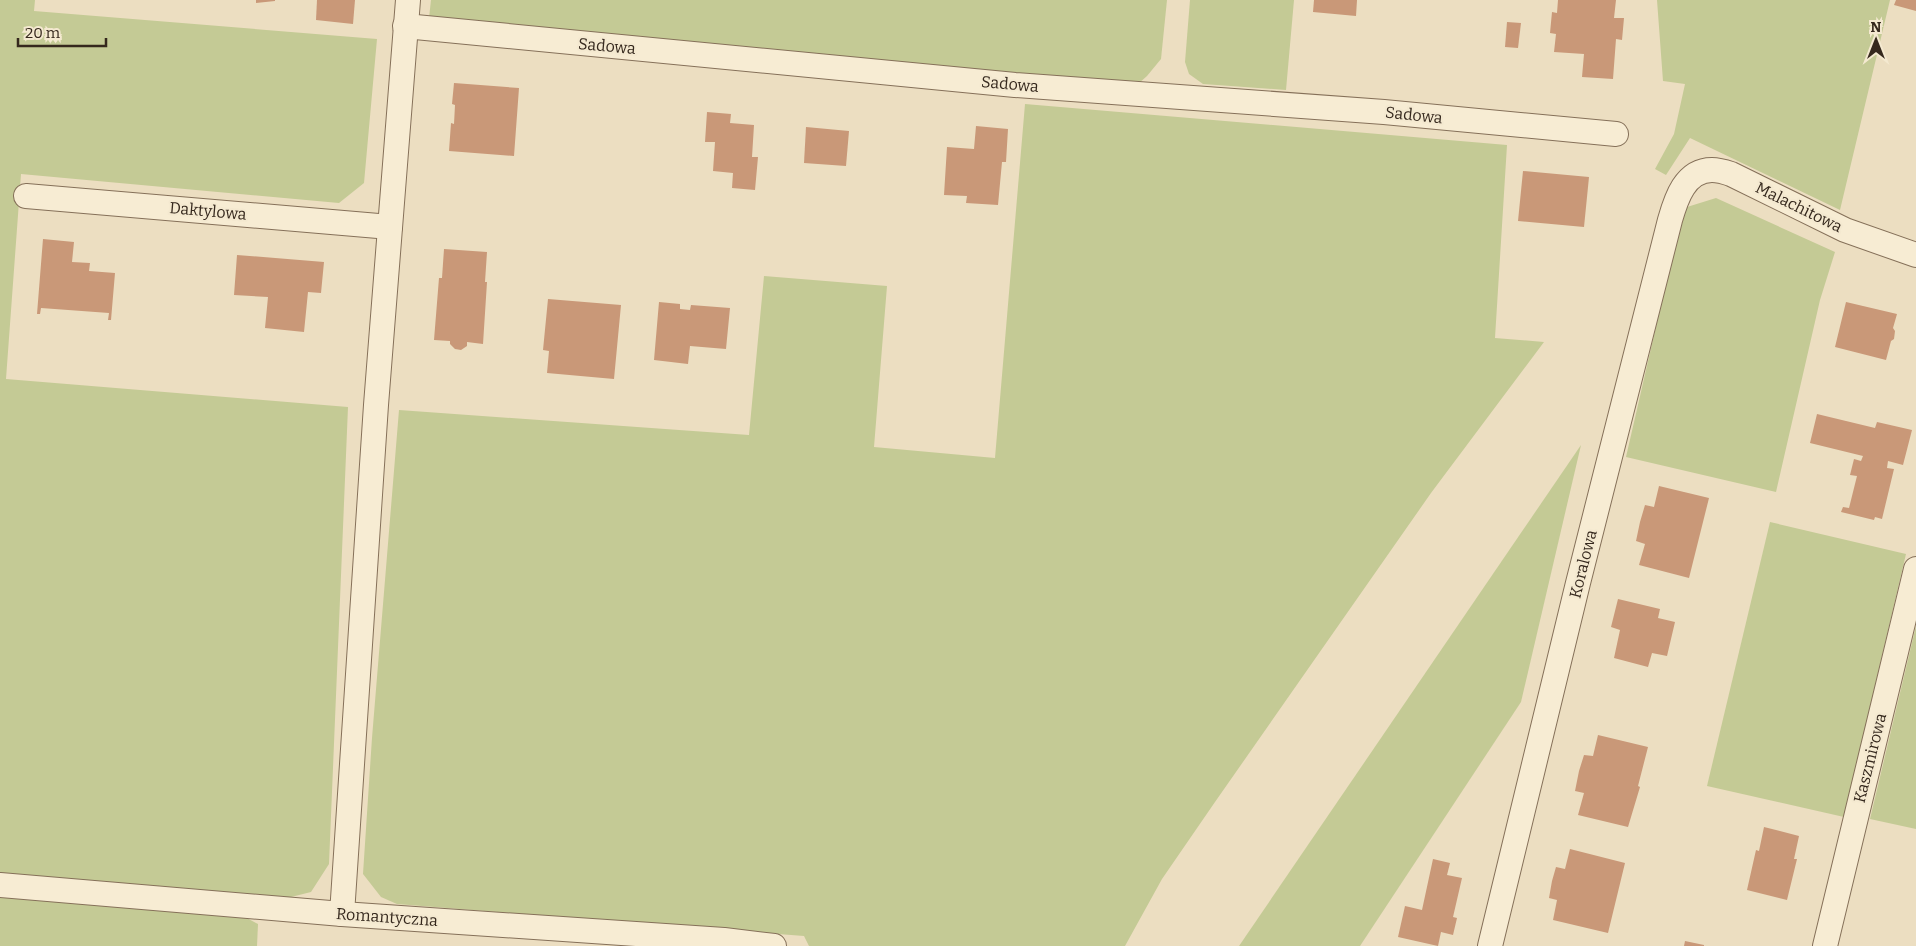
<svg xmlns="http://www.w3.org/2000/svg" width="1916" height="946" font-family="Bitter,serif">
<style>
.green{fill:#c4ca95}
.building{fill:#c99878}
.lines{fill:none;stroke-linecap:round;stroke-linejoin:round}
.minor-casing{stroke:#857059;stroke-width:26}
.minor{stroke:#f7ecd3;stroke-width:24}
.labels{text-anchor:middle;dominant-baseline:central;stroke-width:4.5;stroke-linejoin:round;paint-order:stroke}
.street-label{font-size:16px;fill:#35281d;stroke:#f4e9d0}
</style>
<rect width="100%" height="100%" fill="#ecdec1"/>
<g class="green">
<path d="M 0,0 L 35,0 L 34,11 L 377,39 L 364,183 L 339,203 L 21,174 L 6,379 L 348,407 L 329,864 L 311,892 L 287,898 L 0,873 Z"/>
<path d="M 431,0 L 1167,0 L 1161,59 L 1147,76 L 1138,84 L 1124,86 L 429,18 Z"/>
<path d="M 1190,0 L 1294,0 L 1286,90 L 1203,84 L 1189,74 L 1185,62 Z"/>
<path d="M 1657,0 L 1890,0 L 1840,210 L 1690,138 L 1666,175 L 1655,169 L 1674,134 L 1685,84 L 1663,81 Z"/>
<path d="M 1025,104 L 1507,145 L 1495,338 L 1544,342 L 1431,493 L 1215,802 L 1162,879 L 1125,946 L 809,946 L 804,936 L 397,904 L 381,897 L 363,874 L 372,738 L 399,410 L 749,435 L 764,276 L 887,286 L 874,447 L 995,458 Z"/>
<path d="M 1716,198 L 1835,252 L 1820,300 L 1776,492 L 1626,457 L 1678,231 L 1687,207 Z"/>
<path d="M 1581,445 L 1521,702 L 1360,946 L 1239,946 Z"/>
<path d="M 1770,522 L 1906,554 L 1844,817 L 1707,786 Z"/>
<path d="M 1916,626 L 1916,829 L 1870,819 Z"/>
<path d="M 0,894 L 241,915 L 258,924 L 257,946 L 0,946 Z"/>
</g>
<g class="building">
<path d="M 256,0 L 275,0 L 275,1 L 256,3 Z"/>
<path d="M 317,0 L 355,0 L 353,24 L 316,20 Z"/>
<path d="M 1314,0 L 1357,0 L 1356,16 L 1313,12 Z"/>
<path d="M 1558,0 L 1616,0 L 1614,18 L 1624,18 L 1622,40 L 1616,39 L 1613,79 L 1582,77 L 1584,54 L 1554,52 L 1556,34 L 1550,33 L 1552,12 L 1557,13 Z"/>
<path d="M 1896,0 L 1916,0 L 1916,11 L 1894,5 Z"/>
<path d="M 1507,22 L 1521,23 L 1518,48 L 1505,47 Z"/>
<path d="M 454,83 L 519,88 L 514,156 L 449,151 L 451,123 L 454,124 L 455,105 L 452,104 Z"/>
<path d="M 707,112 L 731,114 L 730,123 L 754,125 L 752,157 L 758,157 L 755,190 L 732,188 L 733,173 L 713,171 L 715,142 L 705,142 Z"/>
<path d="M 976,126 L 1008,129 L 1006,162 L 1002,162 L 998,205 L 966,203 L 967,196 L 944,195 L 947,147 L 974,149 Z"/>
<path d="M 806,127 L 849,131 L 846,166 L 804,163 Z"/>
<path d="M 1523,171 L 1589,177 L 1584,227 L 1518,221 Z"/>
<path d="M 43,239 L 74,242 L 72,262 L 90,263 L 89,271 L 115,273 L 111,320 L 108,320 L 109,313 L 41,308 L 40,314 L 37,314 Z"/>
<path d="M 444,249 L 487,252 L 485,282 L 487,282 L 483,344 L 467,342 L 467,346 L 461,350 L 455,349 L 450,344 L 450,341 L 434,340 L 439,278 L 442,278 Z"/>
<path d="M 237,255 L 324,262 L 321,293 L 308,292 L 304,332 L 265,328 L 268,297 L 234,295 Z"/>
<path d="M 548,299 L 621,305 L 614,379 L 547,373 L 549,351 L 543,350 Z"/>
<path d="M 659,302 L 680,304 L 680,309 L 690,310 L 691,305 L 730,308 L 726,349 L 690,346 L 688,364 L 654,360 Z"/>
<path d="M 1846,302 L 1897,314 L 1893,328 L 1895,331 L 1894,339 L 1891,341 L 1886,360 L 1835,347 Z"/>
<path d="M 1817,414 L 1875,428 L 1877,422 L 1912,430 L 1903,465 L 1888,461 L 1887,468 L 1894,469 L 1882,519 L 1875,517 L 1874,520 L 1841,512 L 1843,507 L 1849,508 L 1857,476 L 1850,475 L 1854,459 L 1861,461 L 1863,456 L 1810,443 Z"/>
<path d="M 1659,486 L 1709,498 L 1689,578 L 1639,565 L 1645,544 L 1636,541 L 1640,522 L 1645,505 L 1654,507 Z"/>
<path d="M 1618,599 L 1660,609 L 1658,618 L 1675,622 L 1667,656 L 1652,653 L 1648,667 L 1614,658 L 1620,630 L 1611,627 Z"/>
<path d="M 1598,735 L 1648,747 L 1638,786 L 1640,787 L 1628,827 L 1578,815 L 1584,793 L 1575,791 L 1579,771 L 1584,755 L 1593,756 Z"/>
<path d="M 1764,827 L 1799,836 L 1794,859 L 1797,859 L 1787,900 L 1747,890 L 1756,850 L 1759,851 Z"/>
<path d="M 1570,849 L 1625,863 L 1608,933 L 1553,920 L 1557,900 L 1549,898 L 1552,881 L 1556,867 L 1565,869 Z"/>
<path d="M 1433,859 L 1450,863 L 1447,875 L 1462,878 L 1453,917 L 1457,918 L 1453,935 L 1441,932 L 1438,946 L 1398,937 L 1405,906 L 1422,910 Z"/>
<path d="M 1685,941 L 1704,945 L 1704,946 L 1684,946 Z"/>
</g>
<g class="lines">
<defs>
<g id="minor">
<path d="M 405,26 L 1015,85 L 1384,112 L 1616,134"/>
<path d="M 26,196 L 390,227"/>
<path d="M 0,885 L 342,914 L 724,940 L 774,946"/>
<path d="M 342,914 L 376,405 L 408,0"/>
<path d="M 1490,946 L 1578,583 L 1670,220 C 1676,199 1685,170 1712,170 C 1718,170 1725,172 1731,174 L 1845,230 L 1916,255"/>
<path d="M 1825,946 L 1916,569"/>
</g>
</defs>
<use href="#minor" class="minor-casing"/>
<use href="#minor" class="minor"/>
</g>
<g class="labels">
<g class="street-label">
<text transform="translate(607 46) rotate(5)">Sadowa</text>
<text transform="translate(1010 84) rotate(5)">Sadowa</text>
<text transform="translate(1414 115) rotate(6)">Sadowa</text>
<text transform="translate(1799 207) rotate(26)">Malachitowa</text>
<text transform="translate(208 211) rotate(5)">Daktylowa</text>
<text transform="translate(1583 564) rotate(-76)">Koralowa</text>
<text transform="translate(1870 758) rotate(-76)">Kaszmirowa</text>
<text transform="translate(387 917) rotate(4)">Romantyczna</text>
</g>
</g>
<g transform="translate(1876 40)" stroke="#f4e9d0" stroke-width="4" paint-order="stroke">
<path d="M0-4L9 19L0 12L-9 19Z" fill="#35281d"/>
<text y="-8" font-size="14" font-weight="bold" text-anchor="middle" fill="#35281d">N</text>
</g>
<path d="M18 38v8h88v-8" fill="none" stroke="#35281d" stroke-width="2.5"/>
<text x="25" y="38" font-size="15" fill="#35281d" stroke="#f4e9d0" stroke-width="4" paint-order="stroke">20 m</text>
</svg>
